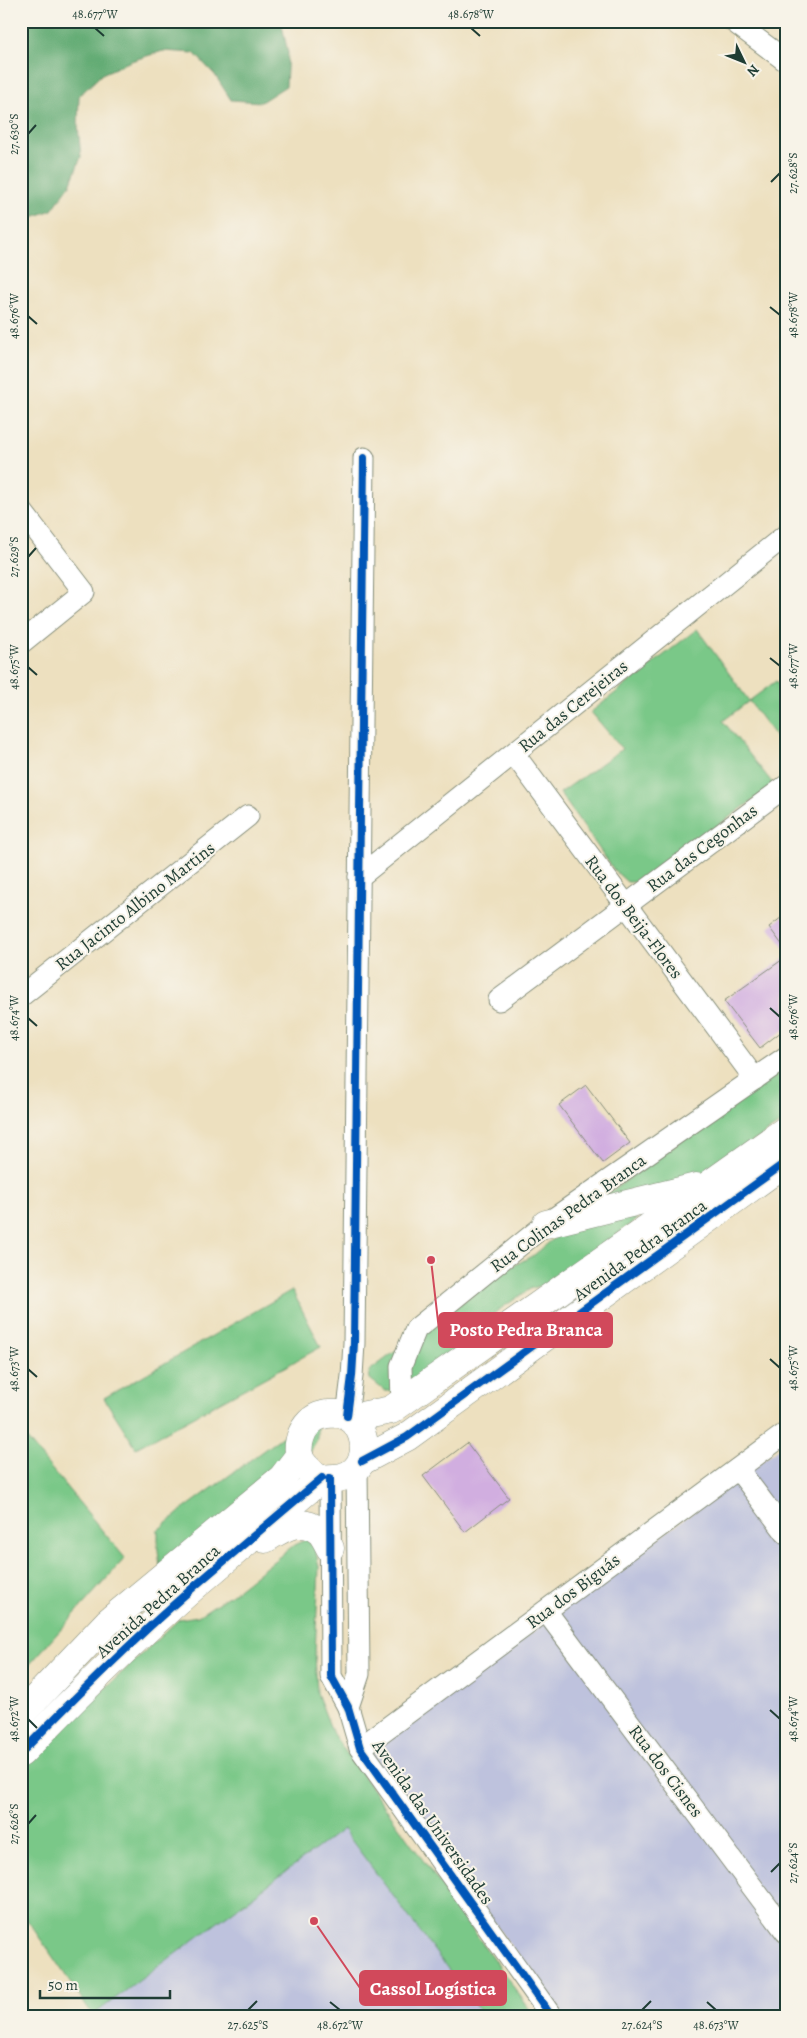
<svg xmlns="http://www.w3.org/2000/svg" width="807" height="2038" font-family="Alegreya,serif">
<style>
.industrial{fill:#bec2dd}
.green{fill:#7ac888;stroke:#4c825e}
.forest{fill:#63ac74;stroke:#417454}
.building{fill:#d1aee0}
.lines{fill:none;stroke-linecap:round;stroke-linejoin:round}
.minor-casing{stroke:#868e7a;stroke-width:23}
.major-casing{stroke:#868e7a;stroke-width:29}
.minor{stroke:#fff;stroke-width:21}
.major{stroke:#fff;stroke-width:28}
.cycleway-casing{stroke:#f7f3e8;stroke-width:11}
.cycleway{stroke:#0057b8;stroke-width:8}
.ticks{fill:none;stroke:#1f3d34;stroke-width:2}
.labels{text-anchor:middle;dominant-baseline:central;stroke-width:4;stroke-linejoin:round;paint-order:stroke}
.street-label{font-size:18px;fill:#1f3d34;stroke:#f7f3e8}
.leader{fill:none;stroke:#d1495b;stroke-width:2}
.callout-dot{fill:#d1495b;stroke:#f7f3e8;stroke-width:2}
.callout{fill:#d1495b;stroke:#d1495b;stroke-width:2}
.callout-label{font-size:19px;text-anchor:middle;font-weight:bold;fill:#fff}
.neatline{fill:none;stroke:#1f3d34;stroke-width:2}
.ticks-label{font-size:12px;text-anchor:middle;fill:#1f3d34}
</style>
<rect width="100%" height="100%" fill="#f7f3e8"/>
<filter id="ink" filterUnits="userSpaceOnUse"><feTurbulence type="fractalNoise" baseFrequency=".02" numOctaves="2"/><feDisplacementMap in="SourceGraphic" scale="10" xChannelSelector="R" yChannelSelector="G"/><feConvolveMatrix kernelMatrix="1 2 1 2 8 2 1 2 1" color-interpolation-filters="sRGB"/></filter>
<filter id="wash" filterUnits="userSpaceOnUse"><feTurbulence type="fractalNoise" baseFrequency=".0096" numOctaves="4" result="noise"/><feDisplacementMap in="SourceGraphic" scale="20" xChannelSelector="R" yChannelSelector="G"/><feGaussianBlur stdDeviation="1.12" result="paint"/><feColorMatrix in="noise" values="0 0 0 0 0 0 0 0 0 0 0 0 0 0 0 0 0 1.4 0 .05"/><feComposite in="paint" operator="in"/></filter>
<g filter="url(#wash)">
<rect width="100%" height="100%" fill="#ede0bf"/>
<g class="industrial">
<path d="M 786,1443 L 786,2017 L 564,2017 L 380,1771 L 369,1754 Z"/>
<path d="M 341,1826 L 484,2017 L 90,2017 Z"/>
</g>
<g class="green">
<path d="M 697,629 L 749,701 L 776,681 L 786,694 L 786,751 L 749,701 L 723,721 L 774,785 L 639,882 L 627,882 L 614,870 L 560,793 L 622,749 L 591,712 Z"/>
<path d="M 786,1064 L 786,1120 L 698,1178 L 598,1201 Z"/>
<path d="M 612,1218 L 634,1218 L 637,1219 L 558,1280 L 530,1289 L 497,1311 L 472,1336 L 464,1349 L 399,1391 L 385,1391 L 370,1379 L 369,1371 L 507,1269 L 534,1255 L 558,1235 Z"/>
<path d="M 292,1290 L 321,1347 L 136,1448 L 104,1398 Z"/>
<path d="M 310,1416 L 317,1419 L 317,1440 L 309,1453 L 160,1567 L 158,1550 L 158,1530 L 181,1511 Z"/>
<path d="M 21,1432 L 125,1558 L 21,1674 Z"/>
<path d="M 307,1539 L 315,1547 L 319,1567 L 315,1654 L 317,1693 L 333,1734 L 535,2017 L 484,2017 L 343,1829 L 93,2015 L 21,1911 L 21,1773 L 80,1712 L 179,1619 L 198,1616 L 233,1593 L 294,1545 Z"/>
</g>
<path class="forest" d="M 21,21 L 281,21 L 288,53 L 286,86 L 261,102 L 231,100 L 215,75 L 194,53 L 163,51 L 131,61 L 102,74 L 79,96 L 78,126 L 81,157 L 70,185 L 52,210 L 30,218 L 21,224 Z"/>
<g id="blocks">
<g class="building">
<path d="M 786,914 L 786,950 L 769,927 Z"/>
<path d="M 786,957 L 786,1028 L 760,1048 L 724,1001 Z"/>
<path d="M 586,1085 L 630,1143 L 603,1163 L 559,1105 Z"/>
<path d="M 467,1443 L 509,1498 L 465,1532 L 423,1476 Z"/>
</g>
</g>
</g>
<g filter="url(#ink)">
<use href="#blocks" fill-opacity="0" stroke="#868e7a" stroke-width="1"/>
<g class="lines">
<defs>
<g id="minor">
<path d="M 733,21 L 786,61"/>
<path d="M 21,510 L 84,592 L 21,643"/>
<path d="M 514,754 L 755,1079"/>
<path d="M 359,877 L 786,535"/>
<path d="M 21,996 L 248,816"/>
<path d="M 499,1000 L 786,786"/>
<path d="M 402,1403 L 401,1366 L 416,1329 L 546,1224 L 786,1057"/>
<path d="M 347,1416 L 352,1376 L 354,1343 L 364,458"/>
<path d="M 738,1469 L 786,1533"/>
<path d="M 330,1478 L 331,1676 L 348,1707 L 360,1748 L 552,2017"/>
<path d="M 546,1611 L 786,1932"/>
<path d="M 348,1707 L 359,1674 L 357,1467"/>
<path d="M 360,1748 L 786,1433"/>
</g>
<g id="major">
<path d="M 546,1224 L 696,1187"/>
<path d="M 342,1414 C 353,1418 358,1424 362,1435 C 369,1457 357,1478 334,1478 C 330,1478 325,1479 322,1478 C 317,1477 310,1471 306,1467 C 290,1452 302,1419 323,1415 C 328,1413 336,1414 342,1414 Z"/>
<path d="M 351,1418 L 391,1410 L 786,1130"/>
<path d="M 362,1461 L 407,1437 L 786,1162"/>
<path d="M 265,1539 C 283,1528 300,1516 319,1531 C 324,1535 327,1543 330,1548"/>
<path d="M 21,1714 L 108,1622 L 282,1478 L 299,1456"/>
<path d="M 21,1753 C 84,1688 148,1625 217,1567 C 252,1537 287,1508 322,1478"/>
</g>
</defs>
<use href="#minor" class="minor-casing"/>
<use href="#major" class="major-casing"/>
<use href="#minor" class="minor"/>
<use href="#major" class="major"/>
<defs>
<g id="cycleway">
<path d="M 347,1416 L 352,1376 L 354,1343 L 364,458"/>
<path d="M 362,1461 L 407,1437 L 786,1162"/>
<path d="M 330,1478 L 331,1676 L 348,1707 L 360,1748 L 552,2017"/>
<path d="M 21,1753 C 84,1688 148,1625 217,1567 C 252,1537 287,1508 322,1478"/>
</g>
</defs>
<use href="#cycleway" class="cycleway-casing"/>
<use href="#cycleway" class="cycleway"/>
</g>
</g>
<path class="ticks" d="M 95,28 L 104,36M 471,28 L 480,36M 28,134 L 36,125M 771,182 L 780,173M 770,307 L 780,315M 28,316 L 37,324M 28,557 L 36,548M 770,658 L 780,666M 28,667 L 37,675M 770,1008 L 780,1017M 28,1018 L 37,1026M 770,1359 L 780,1368M 28,1369 L 37,1377M 770,1710 L 780,1719M 28,1719 L 37,1728M 28,1824 L 36,1815M 771,1872 L 780,1863M 330,2002 L 340,2010M 707,2002 L 716,2010M 248,2010 L 257,2001M 642,2010 L 651,2001"/>
<g class="labels">
<g class="street-label">
<text transform="translate(573 706) rotate(-39)">Rua das Cerejeiras</text>
<text transform="translate(702 848) rotate(-37)">Rua das Cegonhas</text>
<text transform="translate(135 906) rotate(-38)">Rua Jacinto Albino Martins</text>
<text transform="translate(634 917) rotate(53)">Rua dos Beija-Flores</text>
<text transform="translate(568 1213) rotate(-36)">Rua Colinas Pedra Branca</text>
<text transform="translate(640 1250) rotate(-36)">Avenida Pedra Branca</text>
<text transform="translate(573 1591) rotate(-37)">Rua dos Biguás</text>
<text transform="translate(158 1601) rotate(-42)">Avenida Pedra Branca</text>
<text transform="translate(666 1771) rotate(53)">Rua dos Cisnes</text>
<text transform="translate(433 1822) rotate(55)">Avenida das Universidades</text>
</g>
</g>
<path class="leader" d="M431 1260L439 1330M314 1921L360 1988"/>
<g class="callout-dot">
<circle cx="431" cy="1260" r="5"/>
<circle cx="314" cy="1921" r="5"/>
</g>
<g class="callout">
<rect x="439" y="1313" width="173" height="34" rx="5"/>
<rect x="360" y="1971" width="146" height="34" rx="5"/>
</g>
<g class="callout-label">
<text x="526" y="1336">Posto Pedra Branca</text>
<text x="433" y="1995">Cassol Logística</text>
</g>
<rect width="807" height="2038" fill="none" stroke="#f7f3e8" stroke-width="55"/>
<g transform="translate(744 62) rotate(133)" stroke="#f7f3e8" stroke-width="4" paint-order="stroke">
<path d="M0-4L9 19L0 12L-9 19Z" fill="#1f3d34"/>
<text y="-8" font-size="14" font-weight="bold" text-anchor="middle" fill="#1f3d34">N</text>
</g>
<path d="M40 1990v8h130v-8" fill="none" stroke="#1f3d34" stroke-width="2.5"/>
<text x="48" y="1990" font-size="15" fill="#1f3d34" stroke="#f7f3e8" stroke-width="4" paint-order="stroke">50 m</text>
<rect x="28" y="28" width="752" height="1982" class="neatline"/>
<g class="ticks-label">
<text x="95" y="18">48.677°W</text>
<text x="471" y="18">48.678°W</text>
<text transform="translate(14 134) rotate(-90)" y="4">27.630°S</text>
<text transform="translate(793 173) rotate(-90)" y="4">27.628°S</text>
<text transform="translate(793 315) rotate(-90)" y="4">48.678°W</text>
<text transform="translate(14 316) rotate(-90)" y="4">48.676°W</text>
<text transform="translate(14 557) rotate(-90)" y="4">27.629°S</text>
<text transform="translate(793 666) rotate(-90)" y="4">48.677°W</text>
<text transform="translate(14 667) rotate(-90)" y="4">48.675°W</text>
<text transform="translate(793 1017) rotate(-90)" y="4">48.676°W</text>
<text transform="translate(14 1018) rotate(-90)" y="4">48.674°W</text>
<text transform="translate(793 1368) rotate(-90)" y="4">48.675°W</text>
<text transform="translate(14 1369) rotate(-90)" y="4">48.673°W</text>
<text transform="translate(793 1719) rotate(-90)" y="4">48.674°W</text>
<text transform="translate(14 1719) rotate(-90)" y="4">48.672°W</text>
<text transform="translate(14 1824) rotate(-90)" y="4">27.626°S</text>
<text transform="translate(793 1863) rotate(-90)" y="4">27.624°S</text>
<text x="248" y="2029">27.625°S</text>
<text x="340" y="2029">48.672°W</text>
<text x="642" y="2029">27.624°S</text>
<text x="716" y="2029">48.673°W</text>
</g>
</svg>
